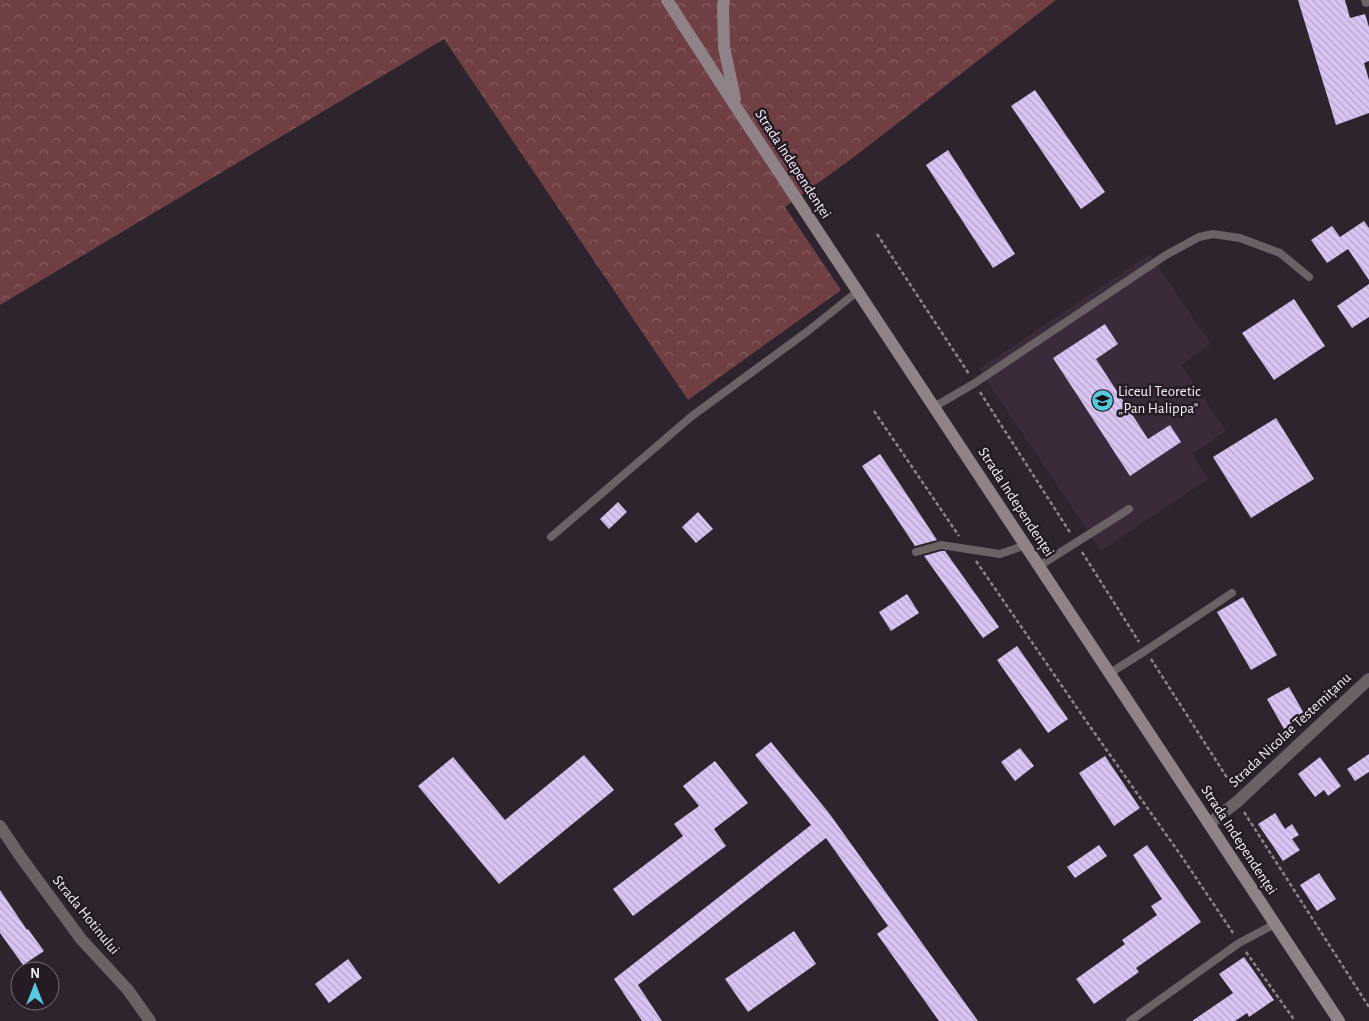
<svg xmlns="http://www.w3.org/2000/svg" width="1369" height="1021" font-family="'Alegreya Sans',sans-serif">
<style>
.built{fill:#3b2b3a}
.forest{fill:url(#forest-crowns)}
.building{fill:url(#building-back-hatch)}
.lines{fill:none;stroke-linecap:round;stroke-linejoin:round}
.path{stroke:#8c838b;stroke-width:2.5;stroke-dasharray:4 2.5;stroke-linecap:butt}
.service{stroke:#6a6265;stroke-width:8}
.minor{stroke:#6a6265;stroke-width:12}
.tertiary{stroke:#6a6265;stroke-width:12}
.secondary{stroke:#8f8388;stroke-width:12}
.labels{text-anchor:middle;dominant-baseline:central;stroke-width:5;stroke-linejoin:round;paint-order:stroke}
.street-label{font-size:15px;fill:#f6eff5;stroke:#251b24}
.poi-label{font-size:15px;fill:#f6eff5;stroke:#251b24;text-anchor:start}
</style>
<defs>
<pattern id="forest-crowns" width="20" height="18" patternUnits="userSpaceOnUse" patternTransform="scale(1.25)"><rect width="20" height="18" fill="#703f44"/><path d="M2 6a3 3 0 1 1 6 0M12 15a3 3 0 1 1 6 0" fill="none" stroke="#855b60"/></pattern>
<pattern id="building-back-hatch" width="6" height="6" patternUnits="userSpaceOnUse" patternTransform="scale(1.25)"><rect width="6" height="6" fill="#d9c4f3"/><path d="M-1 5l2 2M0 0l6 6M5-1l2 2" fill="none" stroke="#b5a5c9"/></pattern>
</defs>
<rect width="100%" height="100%" fill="#2e242e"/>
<path class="built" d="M 1150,254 L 1211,344 L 1181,365 L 1226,431 L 1192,454 L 1208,479 L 1101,551 L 979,369 Z"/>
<path class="forest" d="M 0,0 L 1056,0 L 854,157 L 785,207 L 841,290 L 688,400 L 444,39 L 0,305 Z"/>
<g class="building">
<path d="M 1298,0 L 1345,0 L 1350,18 L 1365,14 L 1369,27 L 1369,61 L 1364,63 L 1369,80 L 1369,113 L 1336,125 Z"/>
<path d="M 1035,90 L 1105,192 L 1081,209 L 1011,106 Z"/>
<path d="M 948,150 L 1015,254 L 993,268 L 926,165 Z"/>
<path d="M 1364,221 L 1369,228 L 1369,280 L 1348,249 L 1327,263 L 1311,240 L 1332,226 L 1340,237 Z"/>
<path d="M 1369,284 L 1369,317 L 1352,328 L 1337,306 Z"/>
<path d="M 1294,299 L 1325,346 L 1274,380 L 1242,333 Z"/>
<path d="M 1105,324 L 1118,344 L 1096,359 L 1148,439 L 1170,425 L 1181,442 L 1130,476 L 1053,358 Z"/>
<path d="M 1276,418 L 1314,479 L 1251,518 L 1213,457 Z"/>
<path d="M 880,454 L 937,540 L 915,546 L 862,466 Z"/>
<path d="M 618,502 L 627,512 L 609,529 L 600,519 Z"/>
<path d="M 698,512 L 713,529 L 696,543 L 682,527 Z"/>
<path d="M 941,551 L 945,551 L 999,627 L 983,638 L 924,556 Z"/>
<path d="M 907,594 L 919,613 L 891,631 L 879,612 Z"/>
<path d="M 1243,597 L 1277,655 L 1251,670 L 1217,612 Z"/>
<path d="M 1017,646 L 1068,719 L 1048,733 L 997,660 Z"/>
<path d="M 1289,687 L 1306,717 L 1284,729 L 1267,699 Z"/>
<path d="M 771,742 L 829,813 L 978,1021 L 939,1021 L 877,934 L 888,926 L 826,838 L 638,985 L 662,1021 L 642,1021 L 614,979 L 811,825 L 755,755 Z"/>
<path d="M 1020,748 L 1034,766 L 1015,781 L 1001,762 Z"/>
<path d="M 1369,754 L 1369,772 L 1355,781 L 1347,769 Z"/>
<path d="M 584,755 L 614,790 L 499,884 L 418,786 L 453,757 L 505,820 Z"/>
<path d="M 1105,756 L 1140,808 L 1114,826 L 1079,773 Z"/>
<path d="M 1320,757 L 1341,786 L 1328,796 L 1324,790 L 1315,797 L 1298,774 Z"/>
<path d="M 715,761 L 748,803 L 714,829 L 726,846 L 633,916 L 613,889 L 683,836 L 674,824 L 699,806 L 683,786 Z"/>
<path d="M 1275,813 L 1285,829 L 1292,824 L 1299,835 L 1292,839 L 1300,850 L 1283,861 L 1258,824 Z"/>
<path d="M 1099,845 L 1107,856 L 1075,878 L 1067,867 Z"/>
<path d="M 1147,845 L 1201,922 L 1136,968 L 1139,972 L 1094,1004 L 1076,979 L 1125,944 L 1122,940 L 1157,915 L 1151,906 L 1162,899 L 1133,855 Z"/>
<path d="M 1319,873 L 1336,899 L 1317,911 L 1300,885 Z"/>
<path d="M 0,890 L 27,930 L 28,929 L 44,951 L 23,965 L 0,933 Z"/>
<path d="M 794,931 L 816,964 L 748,1012 L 725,979 Z"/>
<path d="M 1244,957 L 1274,1000 L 1249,1017 L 1247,1013 L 1235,1021 L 1192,1021 L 1233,993 L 1219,974 Z"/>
<path d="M 348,959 L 362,978 L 329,1003 L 315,984 Z"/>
</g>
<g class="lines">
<g class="path">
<path d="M 877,234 L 969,374"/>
<path d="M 980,392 L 1071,534"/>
<path d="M 874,411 L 959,536"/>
<path d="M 1082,552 L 1139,642"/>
<path d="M 976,561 L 1084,718 L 1182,857 L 1233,933"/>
<path d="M 1151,659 L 1233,787"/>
<path d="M 1244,812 L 1369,1007"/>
<path d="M 1246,952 L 1295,1021"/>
</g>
<g class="service">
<path d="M 1365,0 L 1366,3"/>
<path d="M 934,407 L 975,383 L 1166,255 L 1199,237 L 1213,234 L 1240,238 L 1280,253 L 1309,277"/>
<path d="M 551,537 L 692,416 L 808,331 L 858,291"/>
<path d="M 916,552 L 941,545 L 1000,554 L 1026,545"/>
<path d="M 1039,566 L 1129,509"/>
<path d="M 1110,673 L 1145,651 L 1232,593"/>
<path d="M 1130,1021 L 1239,943 L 1275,924"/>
</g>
<path class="minor" d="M 1209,824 L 1238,801 L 1369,679"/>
<path class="tertiary" d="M 0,826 L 20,856 L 81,939 L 128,990 L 150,1021"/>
<g class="secondary">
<path d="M 667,0 L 736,107 L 1339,1021"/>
<path d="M 724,0 L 723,6 L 724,47 L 735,99"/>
</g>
</g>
<defs>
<symbol id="school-disc" viewBox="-11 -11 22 22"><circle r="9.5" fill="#56c9e1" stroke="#251b24"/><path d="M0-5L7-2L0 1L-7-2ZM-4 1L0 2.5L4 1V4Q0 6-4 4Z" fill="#111"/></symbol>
</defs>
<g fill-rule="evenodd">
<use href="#school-disc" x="1090" y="388" width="25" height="25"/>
</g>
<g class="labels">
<g class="street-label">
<text transform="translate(793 164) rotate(57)">Strada Independenței</text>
<text transform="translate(1016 502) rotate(57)">Strada Independenței</text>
<text transform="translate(1290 730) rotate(-43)">Strada Nicolae Testemițanu</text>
<text transform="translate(1239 840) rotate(57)">Strada Independenței</text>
<text transform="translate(86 915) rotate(51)">Strada Hotinului</text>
</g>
<g class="poi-label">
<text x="1118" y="391">Liceul Teoretic<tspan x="1118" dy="17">„Pan Halippa”</tspan></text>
</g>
</g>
<g transform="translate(35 986)"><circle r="24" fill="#251b24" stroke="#797078"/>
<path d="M0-4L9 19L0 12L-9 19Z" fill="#56c9e1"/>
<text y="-8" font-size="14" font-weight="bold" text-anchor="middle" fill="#f6eff5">N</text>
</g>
</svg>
